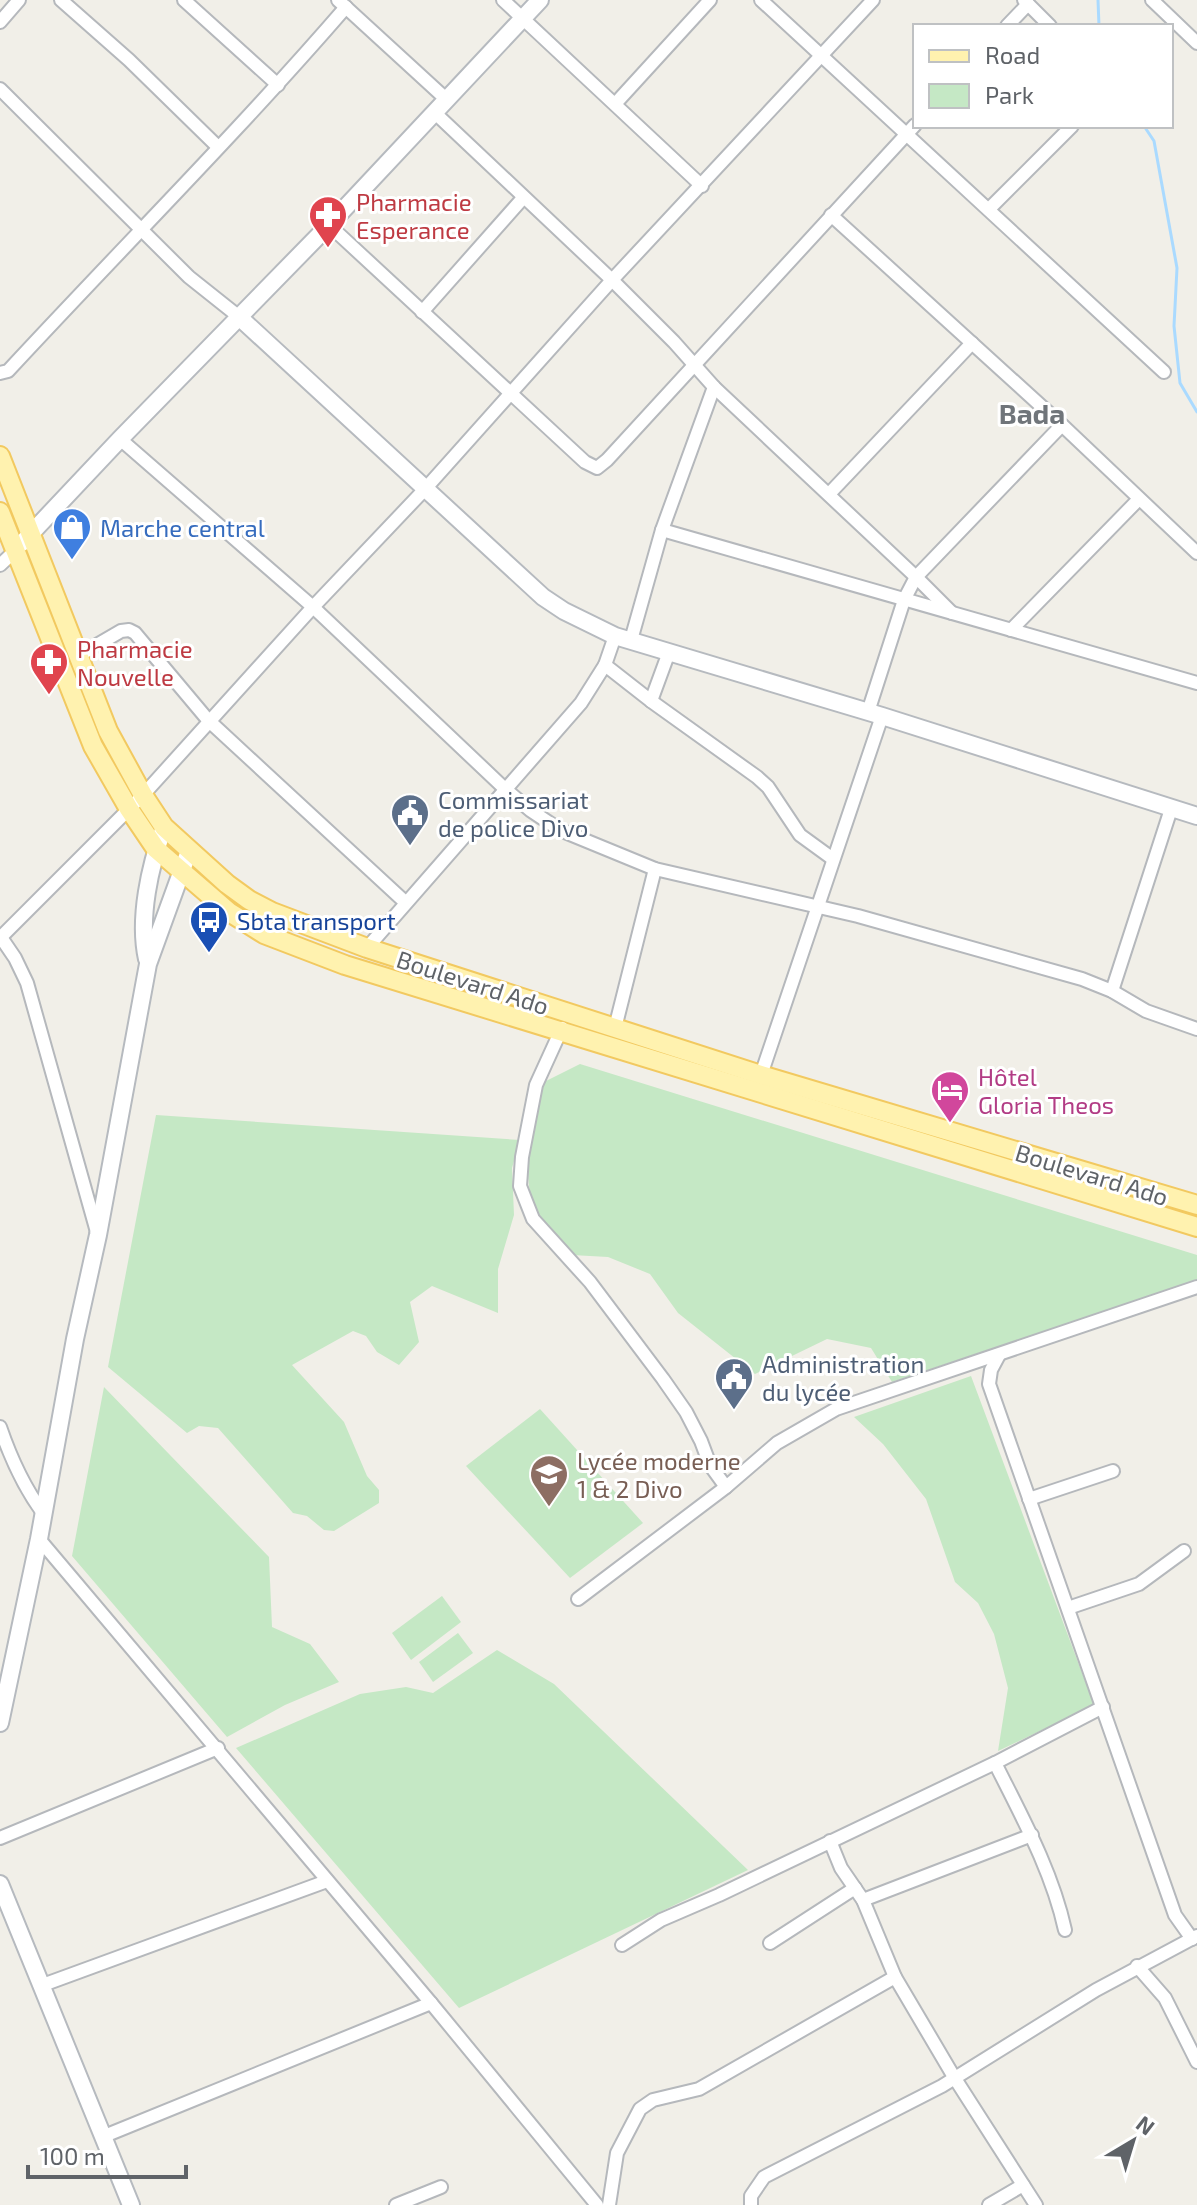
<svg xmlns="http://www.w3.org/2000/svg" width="1197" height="2205" font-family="'Exo 2',sans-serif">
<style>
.green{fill:#c5e8c5}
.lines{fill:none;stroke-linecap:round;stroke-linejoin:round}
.stream{stroke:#aadaff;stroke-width:3}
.street-casing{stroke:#b5b8bc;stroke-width:16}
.secondary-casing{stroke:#b6babf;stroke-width:20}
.primary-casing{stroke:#f2c960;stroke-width:22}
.street{stroke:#fff;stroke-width:12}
.secondary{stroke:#fff;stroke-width:16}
.primary{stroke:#fff2af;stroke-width:18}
.labels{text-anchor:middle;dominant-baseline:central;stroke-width:6;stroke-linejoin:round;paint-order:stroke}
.health-label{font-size:24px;fill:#be3a42;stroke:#fff;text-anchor:start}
.shop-label{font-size:24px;fill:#366cbe;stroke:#fff;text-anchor:start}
.service-label{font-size:24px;fill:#4e5e75;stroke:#fff;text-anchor:start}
.transit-label{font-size:24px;fill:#164399;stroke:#fff;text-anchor:start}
.street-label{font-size:24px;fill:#5f6368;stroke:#fff}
.hotel-label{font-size:24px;fill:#b23c85;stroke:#fff;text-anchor:start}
.education-label{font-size:24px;fill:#785e54;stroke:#fff;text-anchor:start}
.quarter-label{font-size:28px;font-weight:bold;fill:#70757a;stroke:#fff}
</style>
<rect width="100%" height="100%" fill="#f1efe8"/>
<g class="green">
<path d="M 580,1064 L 1197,1255 L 1197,1280 L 892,1382 L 871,1348 L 827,1339 L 755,1374 L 678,1313 L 650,1274 L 608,1257 L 572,1255 C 563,1245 550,1235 542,1223 C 516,1186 533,1124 542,1083 Z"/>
<path d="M 156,1115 L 520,1140 L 512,1168 L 514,1215 L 498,1269 L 498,1313 L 432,1286 L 410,1302 L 419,1342 L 399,1365 L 377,1352 L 366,1336 L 353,1331 L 292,1365 L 344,1422 L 367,1476 L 379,1490 L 379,1503 L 334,1531 L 324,1530 L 307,1516 L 293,1513 L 218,1428 L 199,1426 L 187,1433 L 108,1367 Z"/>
<path d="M 971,1376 L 1094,1705 L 998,1751 L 1008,1688 L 994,1634 L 978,1603 L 955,1582 L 926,1499 L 883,1444 L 854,1417 Z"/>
<path d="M 104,1387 L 269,1557 L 272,1627 L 310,1644 L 339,1682 L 285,1705 L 227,1737 L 72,1556 Z"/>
<path d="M 540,1409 L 643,1523 L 570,1578 L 466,1466 Z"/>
<path d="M 442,1596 L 461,1622 L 411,1660 L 392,1633 Z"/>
<path d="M 458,1633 L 473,1653 L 433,1682 L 419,1662 Z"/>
<path d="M 497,1650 L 554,1684 L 748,1870 L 459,2008 L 236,1748 L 360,1694 L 406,1687 L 433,1693 Z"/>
</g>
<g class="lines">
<g class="stream">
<path d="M 1098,0 L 1099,26"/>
<path d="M 1144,126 L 1154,141 L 1177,268 L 1174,326 L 1180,383 L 1197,412"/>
</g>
<defs>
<g id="street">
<path d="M 61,0 L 129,60 L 218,147"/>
<path d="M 184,0 L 278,85"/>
<path d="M 338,0 L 446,99"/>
<path d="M 503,0 L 702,186"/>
<path d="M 761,0 L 1164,372"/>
<path d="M 1024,0 L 1050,26"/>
<path d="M 1152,0 L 1197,43"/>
<path d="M 0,22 L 19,0"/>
<path d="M 1007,26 L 1028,4"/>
<path d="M 0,89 L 189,277 L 238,316"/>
<path d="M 615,104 L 710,0"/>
<path d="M 434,112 L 612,280 L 674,342 L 714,387 L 916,577 L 952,613"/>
<path d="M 989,209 L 1072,126"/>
<path d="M 831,215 L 1062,425 L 1197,553"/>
<path d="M 329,225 L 585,462 L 597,468 L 607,460 L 915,125"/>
<path d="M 422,312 L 523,198"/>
<path d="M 0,373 L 8,371 C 120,250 238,132 346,7"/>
<path d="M 120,439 L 313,607 L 504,788 L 530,810 L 560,830 L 655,869 L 858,916 L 1082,979 L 1112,991 L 1146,1011 L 1197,1029"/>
<path d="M 829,494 L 972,343"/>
<path d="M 662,530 L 1197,683"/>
<path d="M 0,565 L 16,550"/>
<path d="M 1011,630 L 1139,499"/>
<path d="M 615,636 L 605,665 L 651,701 L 757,777 L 768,787 L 800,835 L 833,859"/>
<path d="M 631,640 L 662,530 L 714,387"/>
<path d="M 78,656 L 121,631 L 129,630 L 135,633 L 208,720 L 405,902"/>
<path d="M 651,701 L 669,652"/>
<path d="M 868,712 L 904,600 L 916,577 L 1062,425"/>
<path d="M 0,936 L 15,958 L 27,983 L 97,1232"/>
<path d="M 0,938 L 143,795 L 313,607 L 426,488 L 612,280 L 873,0"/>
<path d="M 367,948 L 581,703 L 605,665"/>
<path d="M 1112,991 L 1171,809"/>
<path d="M 562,1028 L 536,1085 L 522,1157 L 520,1186 L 533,1219 L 590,1282 L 663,1379 L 686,1412 L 701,1441 L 710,1465 L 726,1487"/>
<path d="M 615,1028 L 655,869"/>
<path d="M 761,1075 L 882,716"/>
<path d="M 999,1355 L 991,1370 L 989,1384 L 1175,1915 L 1192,1939"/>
<path d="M 0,1427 C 11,1459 23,1486 43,1513"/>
<path d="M 1029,1499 L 1113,1471"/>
<path d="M 39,1539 L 431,2003 L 597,2205"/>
<path d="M 578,1599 L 726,1487 L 777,1443 L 836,1409 L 1197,1287"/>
<path d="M 1068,1608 L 1139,1584 L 1184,1551"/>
<path d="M 995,1763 C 1022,1817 1052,1871 1065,1930"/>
<path d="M 0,1838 L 218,1748"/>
<path d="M 830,1841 L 841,1868 L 863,1900 L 895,1977 L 954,2077 L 1036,2205"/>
<path d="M 863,1900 L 1032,1835"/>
<path d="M 770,1943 L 855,1888"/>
<path d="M 622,1945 L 661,1920 L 719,1895 L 995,1763 L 1103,1707"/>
<path d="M 1137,1966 L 1165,1998 L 1197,2062"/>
<path d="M 40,1986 L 327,1881"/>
<path d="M 102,2137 L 431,2003"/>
<path d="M 396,2205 L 441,2187"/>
<path d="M 609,2205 L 617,2153 L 640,2109 L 653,2100 L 699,2089 L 895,1977"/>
<path d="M 751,2205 L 751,2196 L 764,2177 L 942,2086 L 1096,1990 L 1197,1936"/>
<path d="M 989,2205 L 1023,2185"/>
</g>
<g id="secondary">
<path d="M 238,316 L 543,597 L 564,611 L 615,636 L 882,716 L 1197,816"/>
<path d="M 22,543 L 120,439 L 329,225 L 540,0"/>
<path d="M 147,959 C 138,918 150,866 164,827"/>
<path d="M 0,1723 L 39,1539 L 75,1339 L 98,1235 L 148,964 L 189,851"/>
<path d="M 0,1884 L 131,2205"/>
</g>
<g id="primary">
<path d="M 0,456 L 108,731 L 143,795 L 164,827 L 227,884 L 249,900 L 272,912 L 367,948 L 615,1028 L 761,1075 L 1197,1205"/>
<path d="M 0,512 L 93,746 L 129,809 L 156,849 L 229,912 L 264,934 L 345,965 L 1197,1227"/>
</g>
</defs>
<use href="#street" class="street-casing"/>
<use href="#secondary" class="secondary-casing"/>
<use href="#primary" class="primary-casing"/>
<use href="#street" class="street"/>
<use href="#secondary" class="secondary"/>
<use href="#primary" class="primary"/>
</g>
<defs>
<symbol id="pharmacy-pin" viewBox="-11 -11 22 30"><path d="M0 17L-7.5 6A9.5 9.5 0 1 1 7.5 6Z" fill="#e0444e" stroke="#fff"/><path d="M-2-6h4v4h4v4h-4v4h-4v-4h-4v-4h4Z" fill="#fff"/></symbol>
<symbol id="shop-pin" viewBox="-11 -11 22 30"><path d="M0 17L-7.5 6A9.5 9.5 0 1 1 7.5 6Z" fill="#3f7fe0" stroke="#fff"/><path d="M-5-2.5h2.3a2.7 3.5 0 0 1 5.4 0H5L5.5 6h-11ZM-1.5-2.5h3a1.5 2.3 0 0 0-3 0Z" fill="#fff"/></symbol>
<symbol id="civic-pin" viewBox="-11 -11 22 30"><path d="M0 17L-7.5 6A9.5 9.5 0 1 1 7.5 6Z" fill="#5c6f8a" stroke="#fff"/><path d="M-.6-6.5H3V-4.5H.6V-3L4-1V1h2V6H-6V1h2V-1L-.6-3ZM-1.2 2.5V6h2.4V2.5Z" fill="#fff"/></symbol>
<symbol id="bus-pin" viewBox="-11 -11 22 30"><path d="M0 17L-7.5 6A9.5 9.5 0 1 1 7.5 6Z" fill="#1a4fb4" stroke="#fff"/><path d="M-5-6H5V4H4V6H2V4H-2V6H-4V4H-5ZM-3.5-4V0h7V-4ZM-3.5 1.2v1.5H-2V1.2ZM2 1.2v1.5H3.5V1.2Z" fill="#fff"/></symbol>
<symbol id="hotel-pin" viewBox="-11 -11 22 30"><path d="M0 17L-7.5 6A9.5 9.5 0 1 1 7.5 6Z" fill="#d1479c" stroke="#fff"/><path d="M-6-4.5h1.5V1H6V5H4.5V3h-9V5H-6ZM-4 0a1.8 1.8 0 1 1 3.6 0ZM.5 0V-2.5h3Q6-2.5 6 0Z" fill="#fff"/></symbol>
<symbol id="school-pin" viewBox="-11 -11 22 30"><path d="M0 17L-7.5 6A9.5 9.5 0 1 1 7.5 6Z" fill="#8d6e63" stroke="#fff"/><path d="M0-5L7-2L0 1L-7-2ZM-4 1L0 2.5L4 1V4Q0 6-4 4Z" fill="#fff"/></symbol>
</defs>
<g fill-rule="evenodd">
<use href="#pharmacy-pin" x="306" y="193" width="44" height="60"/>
<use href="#shop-pin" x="50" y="505" width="44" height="60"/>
<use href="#pharmacy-pin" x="27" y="640" width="44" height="60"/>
<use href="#civic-pin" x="388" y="791" width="44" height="60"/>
<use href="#bus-pin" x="187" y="898" width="44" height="60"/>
<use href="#hotel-pin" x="928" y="1068" width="44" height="60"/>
<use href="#civic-pin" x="712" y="1355" width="44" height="60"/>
<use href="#school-pin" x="527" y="1452" width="44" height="60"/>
</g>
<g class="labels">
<g class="health-label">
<text x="356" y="201">Pharmacie<tspan x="356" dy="28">Esperance</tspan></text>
<text x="77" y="648">Pharmacie<tspan x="77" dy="28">Nouvelle</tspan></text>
</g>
<g class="shop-label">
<text x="100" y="527">Marche central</text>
</g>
<g class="service-label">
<text x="438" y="799">Commissariat<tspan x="438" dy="28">de police Divo</tspan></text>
<text x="762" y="1363">Administration<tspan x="762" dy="28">du lycée</tspan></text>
</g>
<g class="transit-label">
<text x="237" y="920">Sbta transport</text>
</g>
<g class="street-label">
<text transform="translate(473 982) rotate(18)">Boulevard Ado</text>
<text transform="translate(1092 1174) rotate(17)">Boulevard Ado</text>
</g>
<g class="hotel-label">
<text x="978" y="1076">Hôtel<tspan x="978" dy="28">Gloria Theos</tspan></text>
</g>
<g class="education-label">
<text x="577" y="1460">Lycée moderne<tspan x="577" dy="28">1 &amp; 2 Divo</tspan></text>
</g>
<g class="quarter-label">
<text x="1032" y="413">Bada</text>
</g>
</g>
<rect x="913" y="24" width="260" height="104" fill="#ffffff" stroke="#bfc1c3" stroke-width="2"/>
<rect x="929" y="50" width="40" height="12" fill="#fff2af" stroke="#bfc1c3" stroke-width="2"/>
<text x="985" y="64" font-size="24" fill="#5f6368">Road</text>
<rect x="929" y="84" width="40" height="24" fill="#c5e8c5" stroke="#bfc1c3" stroke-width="2"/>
<text x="985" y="104" font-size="24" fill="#5f6368">Park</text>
<g transform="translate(1133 2141) rotate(38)" stroke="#ffffff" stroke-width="6" paint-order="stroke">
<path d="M0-6L14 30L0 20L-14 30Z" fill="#5f6368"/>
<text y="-12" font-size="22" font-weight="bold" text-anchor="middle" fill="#5f6368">N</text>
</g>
<path d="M28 2165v12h158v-12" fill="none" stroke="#5f6368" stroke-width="4"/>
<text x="40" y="2165" font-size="24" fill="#5f6368" stroke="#ffffff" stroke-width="6" paint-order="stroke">100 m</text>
</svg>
